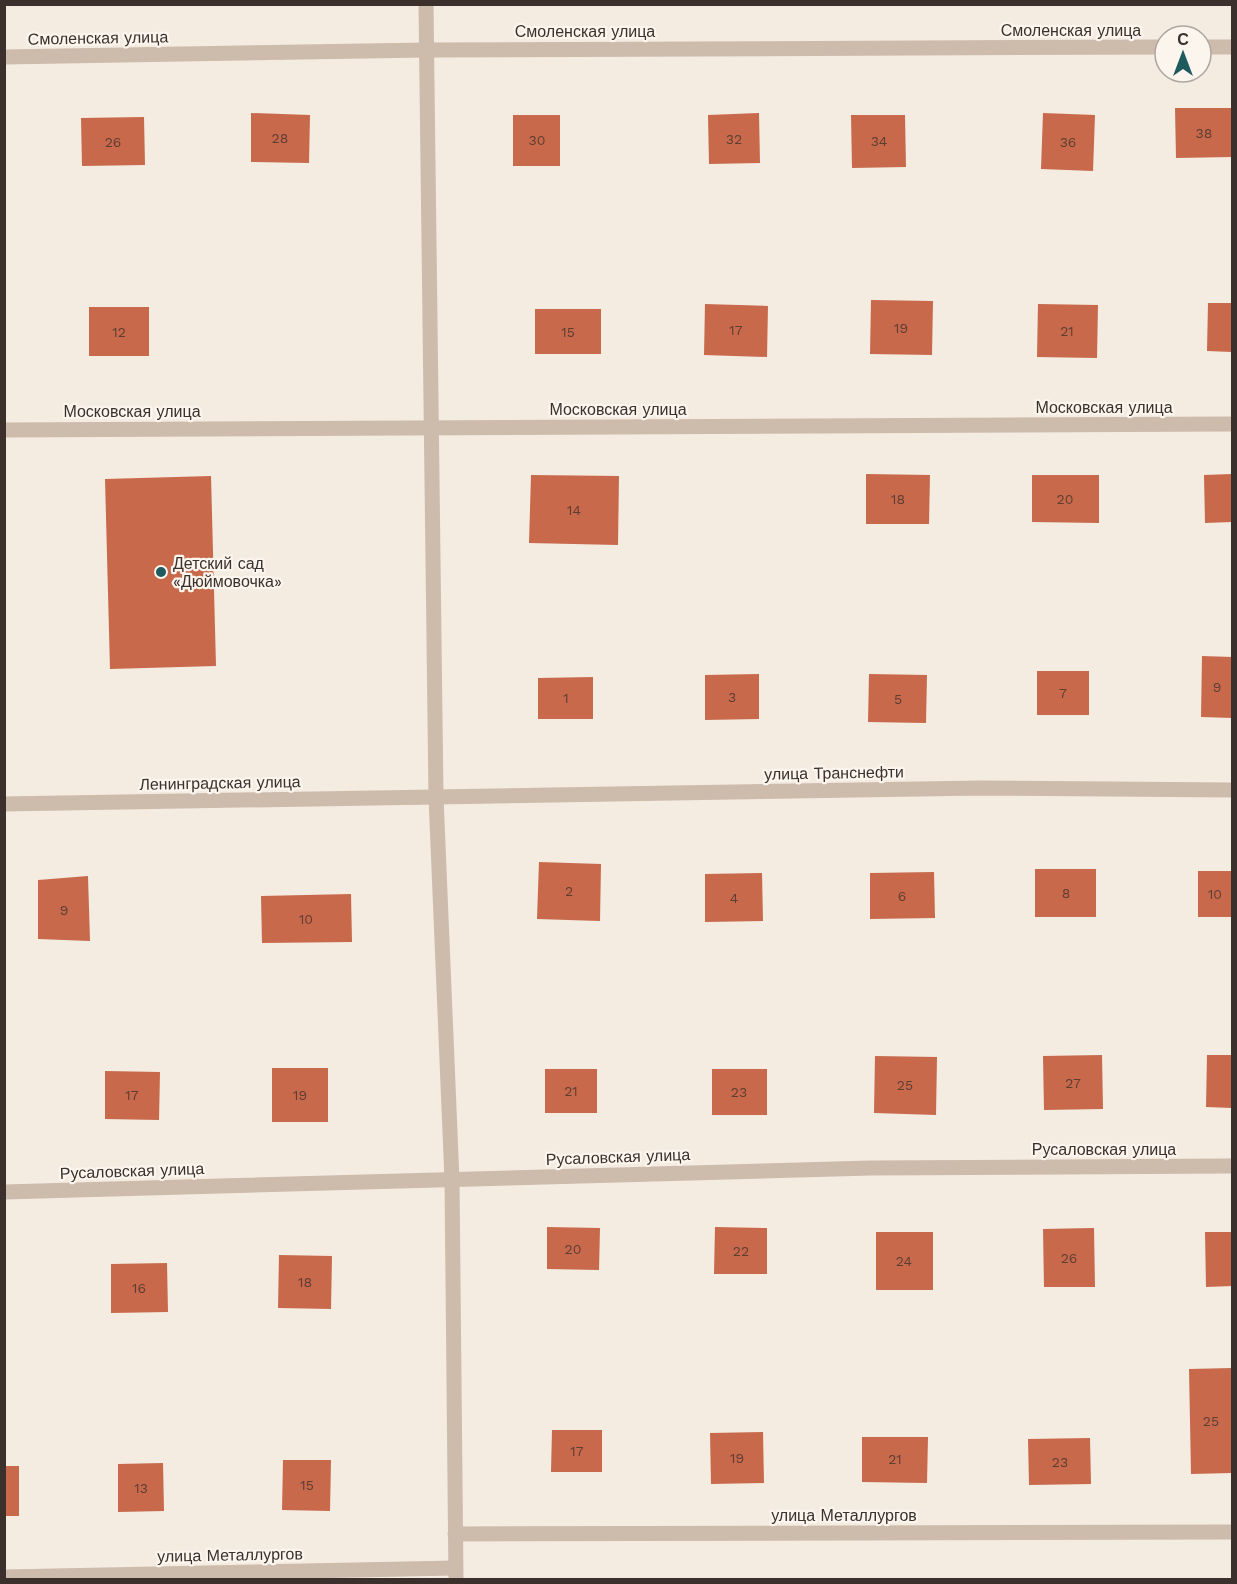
<svg xmlns="http://www.w3.org/2000/svg" width="1237" height="1584" font-family="'Work Sans',sans-serif">
<style>
.building{fill:#c8694b}
.lines{fill:none;stroke-linecap:round;stroke-linejoin:round}
.minor{stroke:#cdbbac;stroke-width:15}
.poi-dot{fill:#1f5a5e;stroke:#fbf5ee;stroke-width:2}
.labels{text-anchor:middle;dominant-baseline:central;stroke-width:4.5;stroke-linejoin:round;paint-order:stroke}
.number-label{font-size:14px;fill:#5e3e33}
.street-label{font-size:16px;fill:#3b302b;stroke:#fbf5ee}
.poi-label{font-size:16px;fill:#3b302b;stroke:#fbf5ee;text-anchor:start}
</style>
<rect width="100%" height="100%" fill="#f4ebe1"/>
<g class="building">
<path d="M 1175,108 L 1232,108 L 1232,157 L 1176,158 Z"/>
<path d="M 251,113 L 310,115 L 309,163 L 251,162 Z"/>
<path d="M 759,113 L 760,163 L 709,164 L 708,115 Z"/>
<path d="M 1043,113 L 1095,115 L 1093,171 L 1041,169 Z"/>
<rect x="513" y="115" width="47" height="51"/>
<path d="M 851,115 L 905,115 L 906,167 L 852,168 Z"/>
<path d="M 144,117 L 145,165 L 82,166 L 81,118 Z"/>
<path d="M 871,300 L 933,301 L 932,355 L 870,354 Z"/>
<path d="M 1208,303 L 1232,303 L 1232,352 L 1207,351 Z"/>
<path d="M 705,304 L 768,306 L 767,357 L 704,355 Z"/>
<path d="M 1038,304 L 1098,305 L 1097,358 L 1037,357 Z"/>
<rect x="89" y="307" width="60" height="49"/>
<rect x="535" y="309" width="66" height="45"/>
<path d="M 866,474 L 930,475 L 929,524 L 866,524 Z"/>
<path d="M 1232,474 L 1232,522 L 1205,523 L 1204,475 Z"/>
<path d="M 531,475 L 619,476 L 618,545 L 529,543 Z"/>
<path d="M 1032,475 L 1099,475 L 1099,523 L 1032,522 Z"/>
<path d="M 211,476 L 216,666 L 110,669 L 105,479 Z"/>
<path d="M 1202,656 L 1232,657 L 1232,718 L 1201,717 Z"/>
<rect x="1037" y="671" width="52" height="44"/>
<path d="M 759,674 L 759,719 L 705,720 L 705,675 Z"/>
<path d="M 869,674 L 927,675 L 926,723 L 868,722 Z"/>
<path d="M 593,677 L 593,719 L 538,719 L 538,678 Z"/>
<path d="M 539,862 L 601,864 L 600,921 L 537,919 Z"/>
<rect x="1035" y="869" width="61" height="48"/>
<rect x="1198" y="871" width="34" height="46"/>
<path d="M 934,872 L 935,918 L 870,919 L 870,873 Z"/>
<path d="M 762,873 L 763,921 L 705,922 L 705,874 Z"/>
<path d="M 88,876 L 90,941 L 38,939 L 38,880 Z"/>
<path d="M 351,894 L 352,942 L 262,943 L 261,896 Z"/>
<path d="M 1102,1055 L 1103,1109 L 1044,1110 L 1043,1056 Z"/>
<path d="M 1207,1055 L 1232,1055 L 1232,1108 L 1206,1107 Z"/>
<path d="M 875,1056 L 937,1057 L 936,1115 L 874,1113 Z"/>
<rect x="272" y="1068" width="56" height="54"/>
<rect x="545" y="1069" width="52" height="44"/>
<rect x="712" y="1069" width="55" height="46"/>
<path d="M 105,1071 L 160,1072 L 159,1120 L 105,1119 Z"/>
<path d="M 547,1227 L 600,1228 L 599,1270 L 547,1269 Z"/>
<path d="M 715,1227 L 767,1228 L 767,1274 L 714,1274 Z"/>
<path d="M 1094,1228 L 1095,1287 L 1044,1287 L 1043,1229 Z"/>
<rect x="876" y="1232" width="57" height="58"/>
<path d="M 1205,1232 L 1232,1232 L 1232,1286 L 1206,1287 Z"/>
<path d="M 279,1255 L 332,1256 L 331,1309 L 278,1308 Z"/>
<path d="M 167,1263 L 168,1312 L 111,1313 L 111,1264 Z"/>
<path d="M 1232,1368 L 1232,1473 L 1191,1474 L 1189,1369 Z"/>
<path d="M 552,1430 L 602,1430 L 602,1472 L 551,1472 Z"/>
<path d="M 763,1432 L 764,1483 L 711,1484 L 710,1433 Z"/>
<path d="M 862,1437 L 928,1437 L 927,1483 L 862,1482 Z"/>
<path d="M 1090,1438 L 1091,1484 L 1029,1485 L 1028,1439 Z"/>
<path d="M 283,1460 L 331,1460 L 330,1511 L 282,1510 Z"/>
<path d="M 163,1463 L 164,1511 L 118,1512 L 118,1464 Z"/>
<rect x="4" y="1466" width="15" height="50"/>
</g>
<g class="lines">
<g class="minor">
<path d="M 426,4 L 436,797 L 452,1180 L 456,1580"/>
<path d="M 1201,47 L 1232,47"/>
<path d="M 4,57 L 427,50 L 1165,47"/>
<path d="M 4,430 L 1232,424"/>
<path d="M 4,804 L 981,788 L 1232,790"/>
<path d="M 4,1192 L 871,1168 L 1232,1166"/>
<path d="M 455,1534 L 1232,1532"/>
<path d="M 4,1577 L 455,1568"/>
</g>
</g>
<circle class="poi-dot" cx="161" cy="572" r="6"/>
<g class="labels">
<g class="number-label">
<text x="1204" y="133">38</text>
<text x="280" y="138">28</text>
<text x="734" y="139">32</text>
<text x="537" y="140">30</text>
<text x="879" y="141">34</text>
<text x="113" y="142">26</text>
<text x="1068" y="142">36</text>
<text x="901" y="328">19</text>
<text x="736" y="330">17</text>
<text x="1067" y="331">21</text>
<text x="119" y="332">12</text>
<text x="568" y="332">15</text>
<text x="898" y="499">18</text>
<text x="1065" y="499">20</text>
<text x="574" y="510">14</text>
<text x="1217" y="687">9</text>
<text x="1063" y="693">7</text>
<text x="732" y="697">3</text>
<text x="566" y="698">1</text>
<text x="898" y="699">5</text>
<text x="569" y="891">2</text>
<text x="1066" y="893">8</text>
<text x="1215" y="894">10</text>
<text x="902" y="896">6</text>
<text x="734" y="898">4</text>
<text x="64" y="910">9</text>
<text x="306" y="919">10</text>
<text x="1073" y="1083">27</text>
<text x="905" y="1085">25</text>
<text x="571" y="1091">21</text>
<text x="739" y="1092">23</text>
<text x="132" y="1095">17</text>
<text x="300" y="1095">19</text>
<text x="573" y="1249">20</text>
<text x="741" y="1251">22</text>
<text x="1069" y="1258">26</text>
<text x="904" y="1261">24</text>
<text x="305" y="1282">18</text>
<text x="139" y="1288">16</text>
<text x="1211" y="1421">25</text>
<text x="577" y="1451">17</text>
<text x="737" y="1458">19</text>
<text x="895" y="1459">21</text>
<text x="1060" y="1462">23</text>
<text x="307" y="1485">15</text>
<text x="141" y="1488">13</text>
</g>
<g class="street-label">
<text x="1071" y="30">Смоленская улица</text>
<text x="585" y="31">Смоленская улица</text>
<text transform="translate(98 38) rotate(-1)">Смоленская улица</text>
<text x="1104" y="407">Московская улица</text>
<text x="618" y="409">Московская улица</text>
<text x="132" y="411">Московская улица</text>
<text transform="translate(834 773) rotate(-1)">улица Транснефти</text>
<text transform="translate(220 783) rotate(-1)">Ленинградская улица</text>
<text x="1104" y="1149">Русаловская улица</text>
<text transform="translate(618 1157) rotate(-2)">Русаловская улица</text>
<text transform="translate(132 1171) rotate(-2)">Русаловская улица</text>
<text x="844" y="1515">улица Металлургов</text>
<text transform="translate(230 1555) rotate(-1)">улица Металлургов</text>
</g>
<g class="poi-label">
<text x="173" y="563">Детский сад<tspan x="173" dy="18">«Дюймовочка»</tspan></text>
</g>
</g>
<rect width="1237" height="1584" fill="none" stroke="#3b302b" stroke-width="12"/>
<g transform="translate(1183 54)"><circle r="28" fill="#fbf5ee" stroke="#aea6a0" stroke-width="1.5"/>
<path d="M0-4.5L10 22L0 15L-10 22Z" fill="#1f5a5e"/>
<text y="-9" font-size="16" font-weight="bold" text-anchor="middle" fill="#3b302b">С</text>
</g>
</svg>
